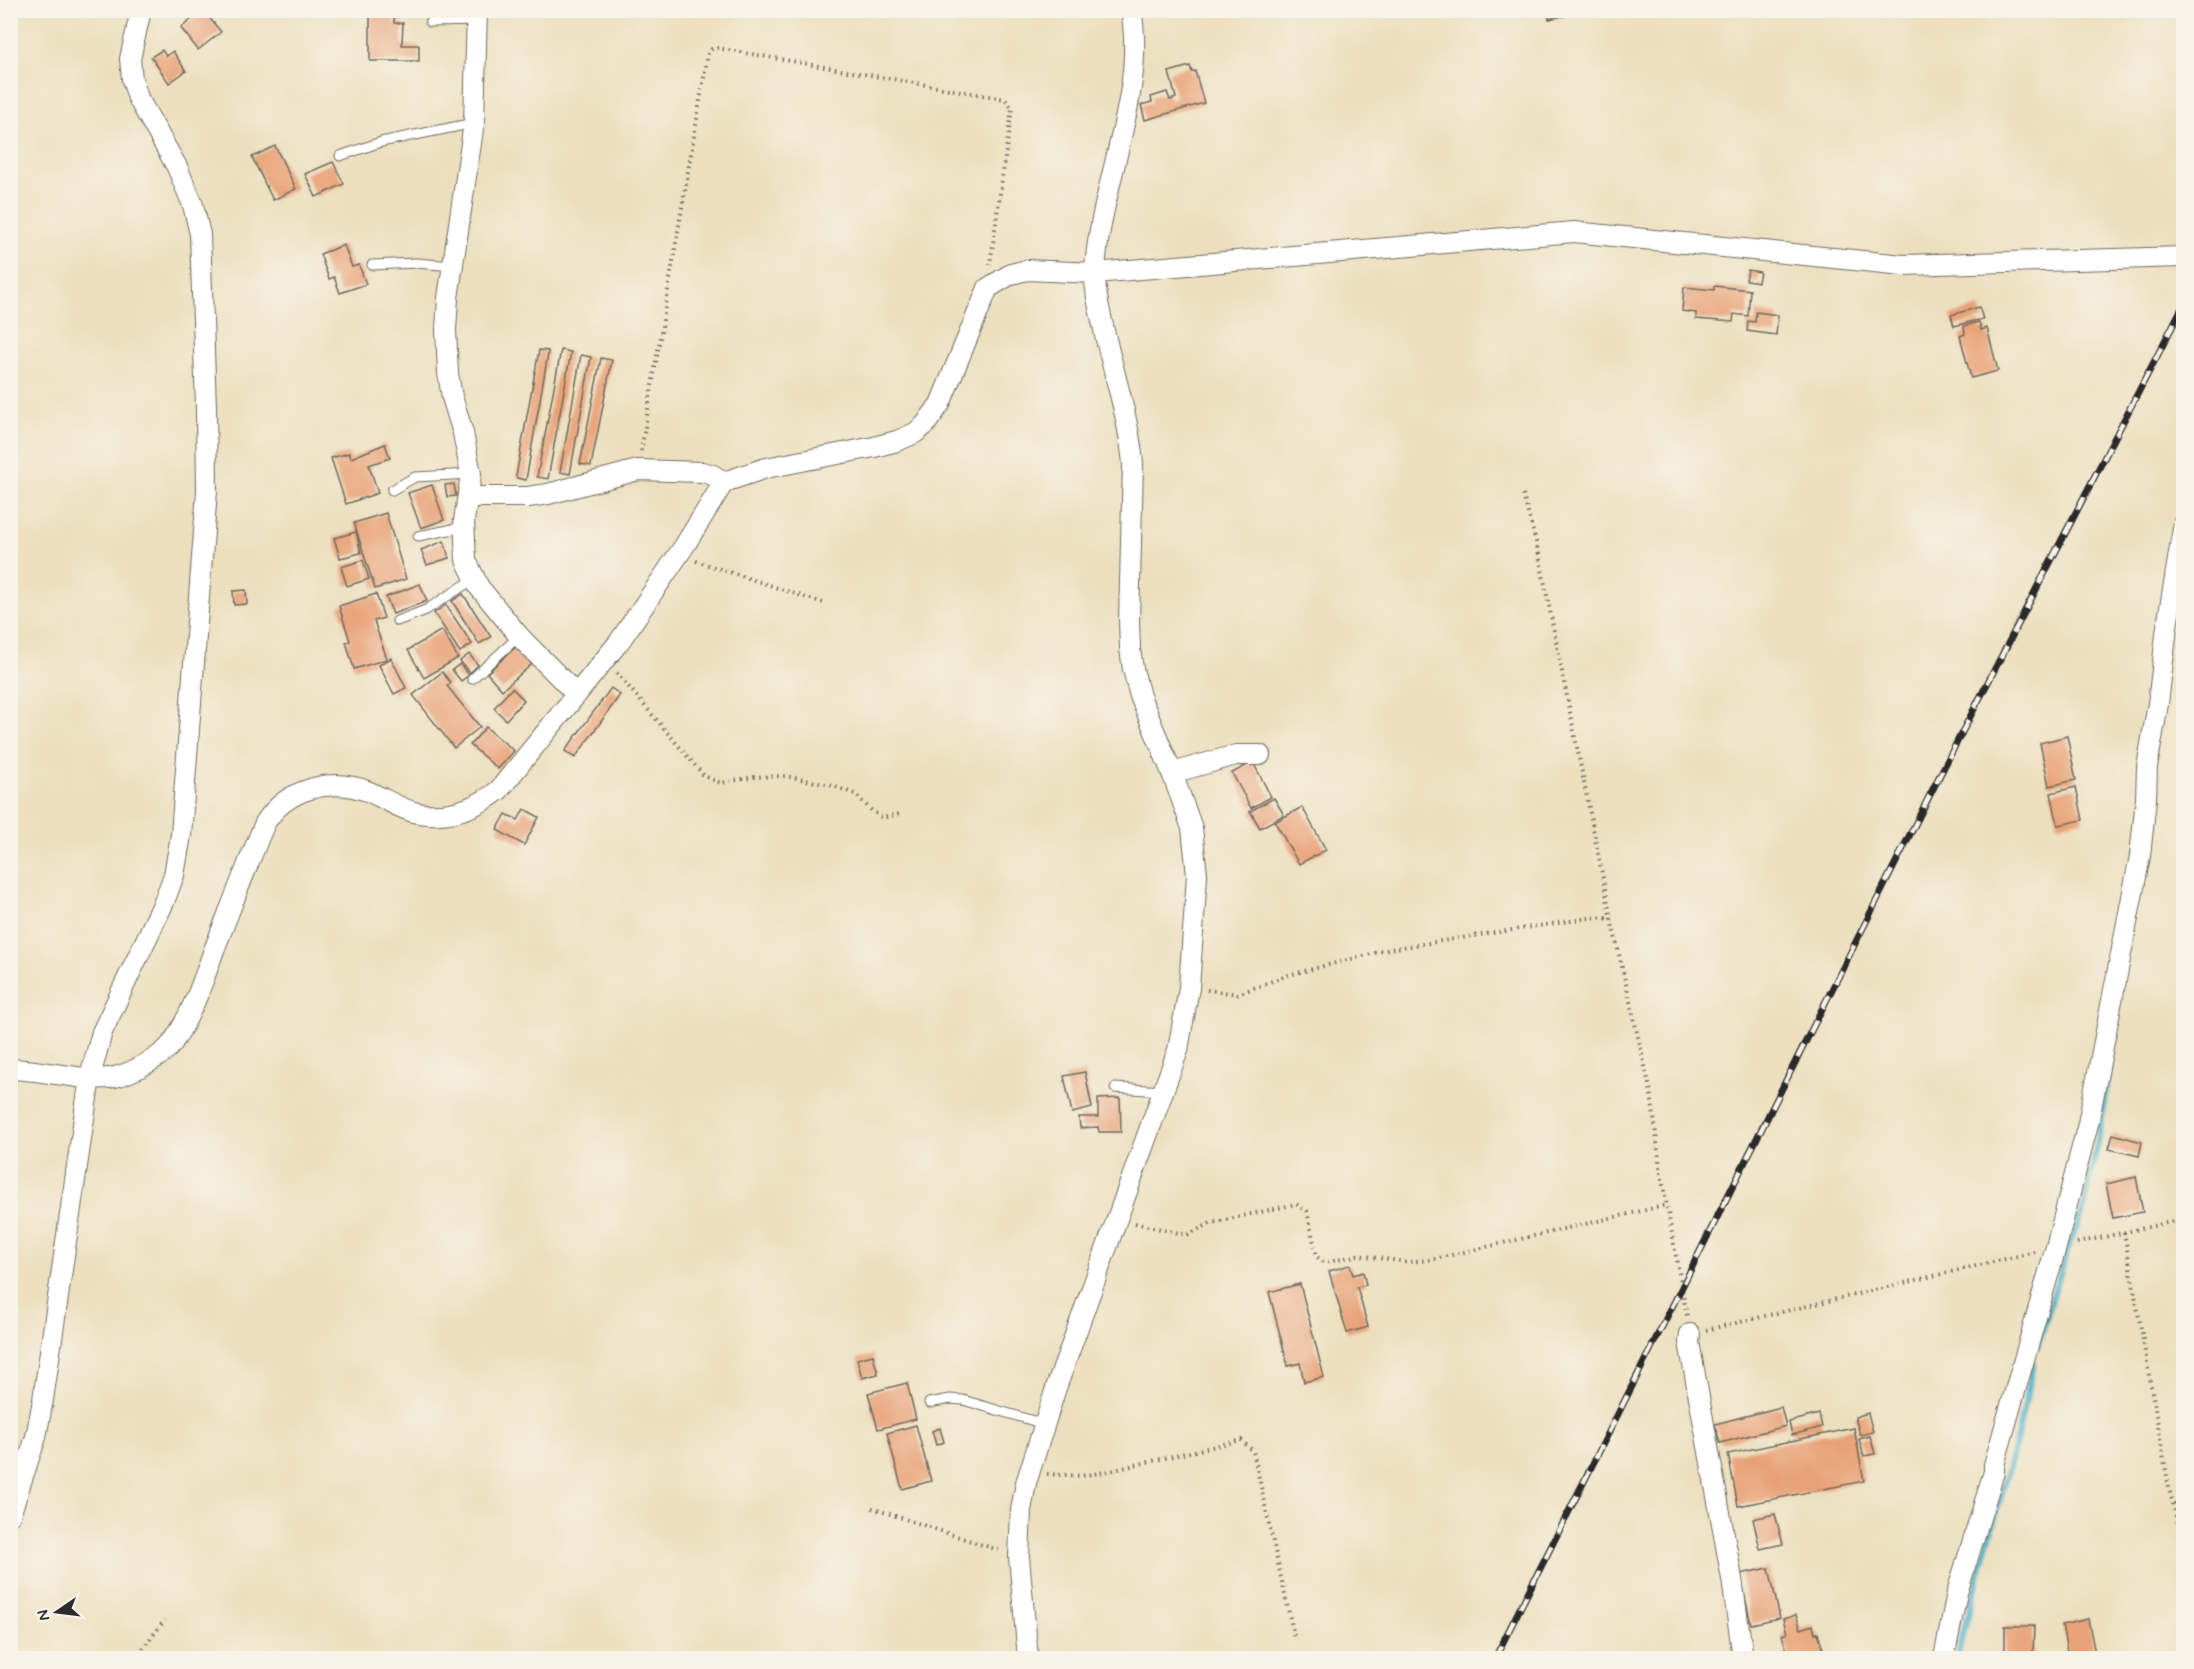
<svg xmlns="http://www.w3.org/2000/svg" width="2194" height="1669" font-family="Mynerve,sans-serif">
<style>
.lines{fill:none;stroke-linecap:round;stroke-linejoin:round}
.stream{stroke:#4aafc9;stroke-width:6}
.building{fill:#e8a176}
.lane-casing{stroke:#6f6a5e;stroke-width:11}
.street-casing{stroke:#6f6a5e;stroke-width:22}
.path{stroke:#6f6a5e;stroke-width:4;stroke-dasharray:1.5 4.5;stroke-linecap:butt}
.lane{stroke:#fff;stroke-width:9}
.street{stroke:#fff;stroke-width:20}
.rail-casing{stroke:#2b2b2b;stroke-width:7}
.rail{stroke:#f7f3e8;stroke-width:4.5;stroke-dasharray:14;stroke-linecap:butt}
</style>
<rect width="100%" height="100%" fill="#f7f3e8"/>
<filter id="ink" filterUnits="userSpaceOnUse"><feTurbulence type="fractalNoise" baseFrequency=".0167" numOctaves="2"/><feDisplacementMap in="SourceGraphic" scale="12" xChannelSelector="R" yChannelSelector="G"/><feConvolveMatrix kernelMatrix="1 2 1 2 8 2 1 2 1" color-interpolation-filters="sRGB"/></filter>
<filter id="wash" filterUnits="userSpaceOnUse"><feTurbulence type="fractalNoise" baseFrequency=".008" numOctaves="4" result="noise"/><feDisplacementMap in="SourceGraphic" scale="24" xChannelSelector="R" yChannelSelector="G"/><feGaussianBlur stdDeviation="1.35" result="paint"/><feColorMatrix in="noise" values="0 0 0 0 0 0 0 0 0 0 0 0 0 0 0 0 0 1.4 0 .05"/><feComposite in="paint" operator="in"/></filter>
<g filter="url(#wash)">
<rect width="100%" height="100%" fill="#ecdfbe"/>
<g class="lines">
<g class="stream">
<path d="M 2037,1348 L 2070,1242 L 2082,1214 L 2098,1141 L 2110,1062"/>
<path d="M 1956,1658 L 2016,1442 L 2033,1363"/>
</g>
</g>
<g id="blocks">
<g class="building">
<path d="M 203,10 L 221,32 L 198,50 L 181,28 Z"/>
<path d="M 446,10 L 461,10 L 458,15 Z"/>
<path d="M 1547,10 L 1583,10 L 1584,11 L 1549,19 Z"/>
<path d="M 370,12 L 394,12 L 394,23 L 403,23 L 402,45 L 419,45 L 419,61 L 370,61 Z"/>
<path d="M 162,50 L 166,56 L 173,51 L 186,71 L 169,83 L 151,57 Z"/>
<path d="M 1190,66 L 1192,72 L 1195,71 L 1204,103 L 1145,120 L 1141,105 L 1152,102 L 1151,97 L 1167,92 L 1170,100 L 1176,98 L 1169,72 Z"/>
<path d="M 275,146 L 296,189 L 273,200 L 252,157 Z"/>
<path d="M 333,162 L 344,184 L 316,197 L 305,174 Z"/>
<path d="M 344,245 L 352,267 L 359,265 L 366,284 L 340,293 L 334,277 L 329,279 L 320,254 Z"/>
<path d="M 1748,270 L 1760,272 L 1758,282 L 1746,280 Z"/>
<path d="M 1714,286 L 1750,290 L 1748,316 L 1734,314 L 1733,322 L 1696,319 L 1696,313 L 1682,311 L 1684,287 L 1714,290 Z"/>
<path d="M 1979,307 L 1983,319 L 1954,326 L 1951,315 Z"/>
<path d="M 1756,312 L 1778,315 L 1776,335 L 1747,331 L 1748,321 L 1755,322 Z"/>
<path d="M 1979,322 L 1981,330 L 1987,328 L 1998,371 L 1971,378 L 1960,336 L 1965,334 L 1964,326 Z"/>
<path d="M 539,350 L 548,351 L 548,354 L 526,480 L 517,478 L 516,476 Z"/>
<path d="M 561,350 L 571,352 L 548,479 L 537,477 Z"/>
<path d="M 581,355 L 591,357 L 570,474 L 560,472 Z"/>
<path d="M 601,358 L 612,360 L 591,466 L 580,464 Z"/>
<path d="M 385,444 L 390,458 L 369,465 L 378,493 L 346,504 L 331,458 L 349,453 L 351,458 Z"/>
<path d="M 454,484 L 456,496 L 447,497 L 445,485 Z"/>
<path d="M 432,485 L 444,520 L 421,528 L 408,493 Z"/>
<path d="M 386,513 L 406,579 L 375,589 L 354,523 Z"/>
<path d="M 356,532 L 361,553 L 340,558 L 334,538 Z"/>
<path d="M 444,541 L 449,558 L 427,565 L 421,550 Z"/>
<path d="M 363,560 L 369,579 L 347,586 L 341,567 Z"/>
<path d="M 420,584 L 427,601 L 393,614 L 386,597 Z"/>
<path d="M 246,590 L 247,604 L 234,605 L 233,591 Z"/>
<path d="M 376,594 L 384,618 L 374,621 L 387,659 L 354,669 L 346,642 L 350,641 L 339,606 Z"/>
<path d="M 463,594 L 491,637 L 479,644 L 452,601 Z"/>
<path d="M 446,605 L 472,644 L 460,652 L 434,613 Z"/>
<path d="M 442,630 L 458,658 L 424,678 L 408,650 Z"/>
<path d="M 516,647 L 532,664 L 502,690 L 487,673 Z"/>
<path d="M 469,654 L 478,665 L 470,673 L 460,661 Z"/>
<path d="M 391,658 L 406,688 L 394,694 L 379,665 Z"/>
<path d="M 460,664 L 469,675 L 461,681 L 452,670 Z"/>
<path d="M 442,672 L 451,683 L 447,686 L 480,727 L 454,748 L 413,695 Z"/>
<path d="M 512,688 L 524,700 L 506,720 L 494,708 Z"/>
<path d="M 611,688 L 620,695 L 575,758 L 565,751 Z"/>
<path d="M 486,727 L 514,751 L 498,769 L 470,745 Z"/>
<path d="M 2067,736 L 2076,780 L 2049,786 L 2040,743 Z"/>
<path d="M 1253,762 L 1271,797 L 1251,808 L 1232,773 Z"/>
<path d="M 2076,787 L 2083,820 L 2058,825 L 2051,793 Z"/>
<path d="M 1274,798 L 1284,815 L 1260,828 L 1250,811 Z"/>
<path d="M 1302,807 L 1326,850 L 1299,864 L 1275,822 Z"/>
<path d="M 524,809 L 539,817 L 524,845 L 497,830 L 506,814 L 518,820 Z"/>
<path d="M 1085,1072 L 1092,1108 L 1072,1113 L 1064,1076 Z"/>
<path d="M 1120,1098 L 1121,1132 L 1099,1132 L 1098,1127 L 1080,1128 L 1079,1117 L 1098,1117 L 1098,1099 Z"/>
<path d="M 2113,1134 L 2142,1142 L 2139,1156 L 2109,1149 Z"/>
<path d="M 2136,1177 L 2143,1212 L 2113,1218 L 2106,1184 Z"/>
<path d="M 1350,1265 L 1353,1275 L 1363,1272 L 1364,1276 L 1366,1285 L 1357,1287 L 1368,1327 L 1347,1333 L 1329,1271 Z"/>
<path d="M 1300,1284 L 1324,1377 L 1304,1382 L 1300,1363 L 1288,1366 L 1269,1292 Z"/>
<path d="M 873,1355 L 878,1374 L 862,1378 L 857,1359 Z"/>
<path d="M 907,1383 L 916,1419 L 878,1429 L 868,1393 Z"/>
<path d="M 1781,1407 L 1786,1426 L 1720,1443 L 1715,1424 Z"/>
<path d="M 1868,1413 L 1873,1432 L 1860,1435 L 1855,1417 Z"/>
<path d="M 1819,1414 L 1822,1427 L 1792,1435 L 1789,1422 Z"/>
<path d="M 916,1425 L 931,1481 L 902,1489 L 887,1433 Z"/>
<path d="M 940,1428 L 944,1442 L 936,1445 L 932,1431 Z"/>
<path d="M 1854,1428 L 1864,1481 L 1738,1506 L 1728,1454 Z"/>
<path d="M 1870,1436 L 1875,1454 L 1864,1456 L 1859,1439 Z"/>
<path d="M 1775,1514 L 1783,1544 L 1760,1549 L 1753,1519 Z"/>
<path d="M 1769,1568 L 1780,1618 L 1751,1624 L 1740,1574 Z"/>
<path d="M 1796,1615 L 1801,1629 L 1813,1625 L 1815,1633 L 1818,1633 L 1826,1658 L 1789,1658 L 1782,1635 L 1787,1633 L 1783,1619 Z"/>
<path d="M 2088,1619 L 2096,1658 L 2071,1658 L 2070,1656 L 2068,1656 L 2062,1625 Z"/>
<path d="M 2005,1626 L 2034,1626 L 2033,1657 L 2005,1658 Z"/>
</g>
</g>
</g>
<g filter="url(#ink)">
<use href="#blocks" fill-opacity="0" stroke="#6f6a5e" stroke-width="1.5"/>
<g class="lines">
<defs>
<g id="lane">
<path d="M 430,22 L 476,21"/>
<path d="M 340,156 L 381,142 L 474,123"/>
<path d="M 372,265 L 416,263 L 453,266"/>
<path d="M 392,490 L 415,477 L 471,474"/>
<path d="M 418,536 L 464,527"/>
<path d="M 397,621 L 426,610 L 474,579"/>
<path d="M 472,679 L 519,636"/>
<path d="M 1115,1088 L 1164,1091"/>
<path d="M 929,1403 L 950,1399 L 963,1400 L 1044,1424"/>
</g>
<g id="street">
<path d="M 477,10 L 474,123 L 448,298 L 446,330 L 448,373 L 452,397 L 463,433 L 471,474 L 464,521 L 466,560 L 479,587 L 519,636 L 576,694"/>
<path d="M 468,497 L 528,497 L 548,494 L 638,470 L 702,472 L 713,475 L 724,482"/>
<path d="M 1172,773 L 1236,755 L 1260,755"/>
<path d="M 10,1069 C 41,1069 88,1083 115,1077 C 132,1073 164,1056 173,1042 C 192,1014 203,981 214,950 C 231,907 247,865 265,823 C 286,789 330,777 367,791 C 383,797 400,810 418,813 C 449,818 475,809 499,790 L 619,642 L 683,548 L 724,482 L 766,468 L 874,447 L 897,441 L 915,433 L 925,425 L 940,404 L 988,288 L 1011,274 L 1027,270 L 1095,273 L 1574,232 L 1903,265 L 2184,257"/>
<path d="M 1690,1334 L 1689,1342 L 1732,1579 L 1743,1658"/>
<path d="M 10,1515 L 36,1437 L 43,1400 L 90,1077 L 102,1032 L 164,902 L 174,875 L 181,835 L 207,491 L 206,407 L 200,234 L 193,205 L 177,167 L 138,98 L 132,79 L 130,59 L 141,10"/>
<path d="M 1028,1658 L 1019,1557 L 1021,1510 L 1026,1483 L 1056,1388 L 1178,1050 L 1189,988 L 1197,875 L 1192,828 L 1172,773 L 1140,696 L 1133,669 L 1130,649 L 1129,621 L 1133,464 C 1129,420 1115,378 1105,335 C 1101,315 1094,292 1095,272 C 1099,187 1147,93 1131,10"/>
<path d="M 1944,1658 L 1957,1593 L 1994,1472 L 1994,1465 L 2056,1247 L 2088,1124 L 2140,856 L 2146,799 L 2147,767 L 2158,704 L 2167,626 L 2184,523"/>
</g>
</defs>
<use href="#lane" class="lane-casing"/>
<use href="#street" class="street-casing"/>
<g class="path">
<path d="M 641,451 L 708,53 L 712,49 L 717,48 L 1005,99 L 1012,108 L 990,265"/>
<path d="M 1523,495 L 1537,545 L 1611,919"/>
<path d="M 696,561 L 826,604"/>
<path d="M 617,673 L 704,776 L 721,783 L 754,777 L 786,776 L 830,785 L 855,794 L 872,811 L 883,818 L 903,813"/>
<path d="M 1207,990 L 1238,994 L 1285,976 L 1390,949 L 1596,917 L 1611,919 L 1651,1093 L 1661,1174 L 1687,1316"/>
<path d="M 1135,1223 L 1187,1235 L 1211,1223 L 1296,1204 L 1307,1211 L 1317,1257 L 1325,1263 L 1358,1255 L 1406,1262 L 1430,1260 L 1667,1205"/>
<path d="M 2124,1232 L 2169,1488 L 2184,1548"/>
<path d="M 2077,1243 L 2184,1219"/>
<path d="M 1706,1330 L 2035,1252"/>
<path d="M 1047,1474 L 1082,1476 L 1110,1471 L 1241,1440 L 1253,1451 L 1294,1636"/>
<path d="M 872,1508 L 1001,1551"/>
<path d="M 135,1658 L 165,1620"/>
</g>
<use href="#lane" class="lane"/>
<use href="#street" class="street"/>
<defs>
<path id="rail" d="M 1495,1658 L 1943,769 L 2184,304"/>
</defs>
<use href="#rail" class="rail-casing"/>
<use href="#rail" class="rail"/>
</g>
</g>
<rect width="2194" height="1669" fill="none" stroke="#f7f3e8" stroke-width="36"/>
<g transform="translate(57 1612) rotate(256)" stroke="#f7f3e8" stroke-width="4.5" paint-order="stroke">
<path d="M0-4.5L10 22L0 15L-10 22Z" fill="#2b2b2b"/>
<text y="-9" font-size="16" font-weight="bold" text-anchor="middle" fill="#2b2b2b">N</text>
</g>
</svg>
